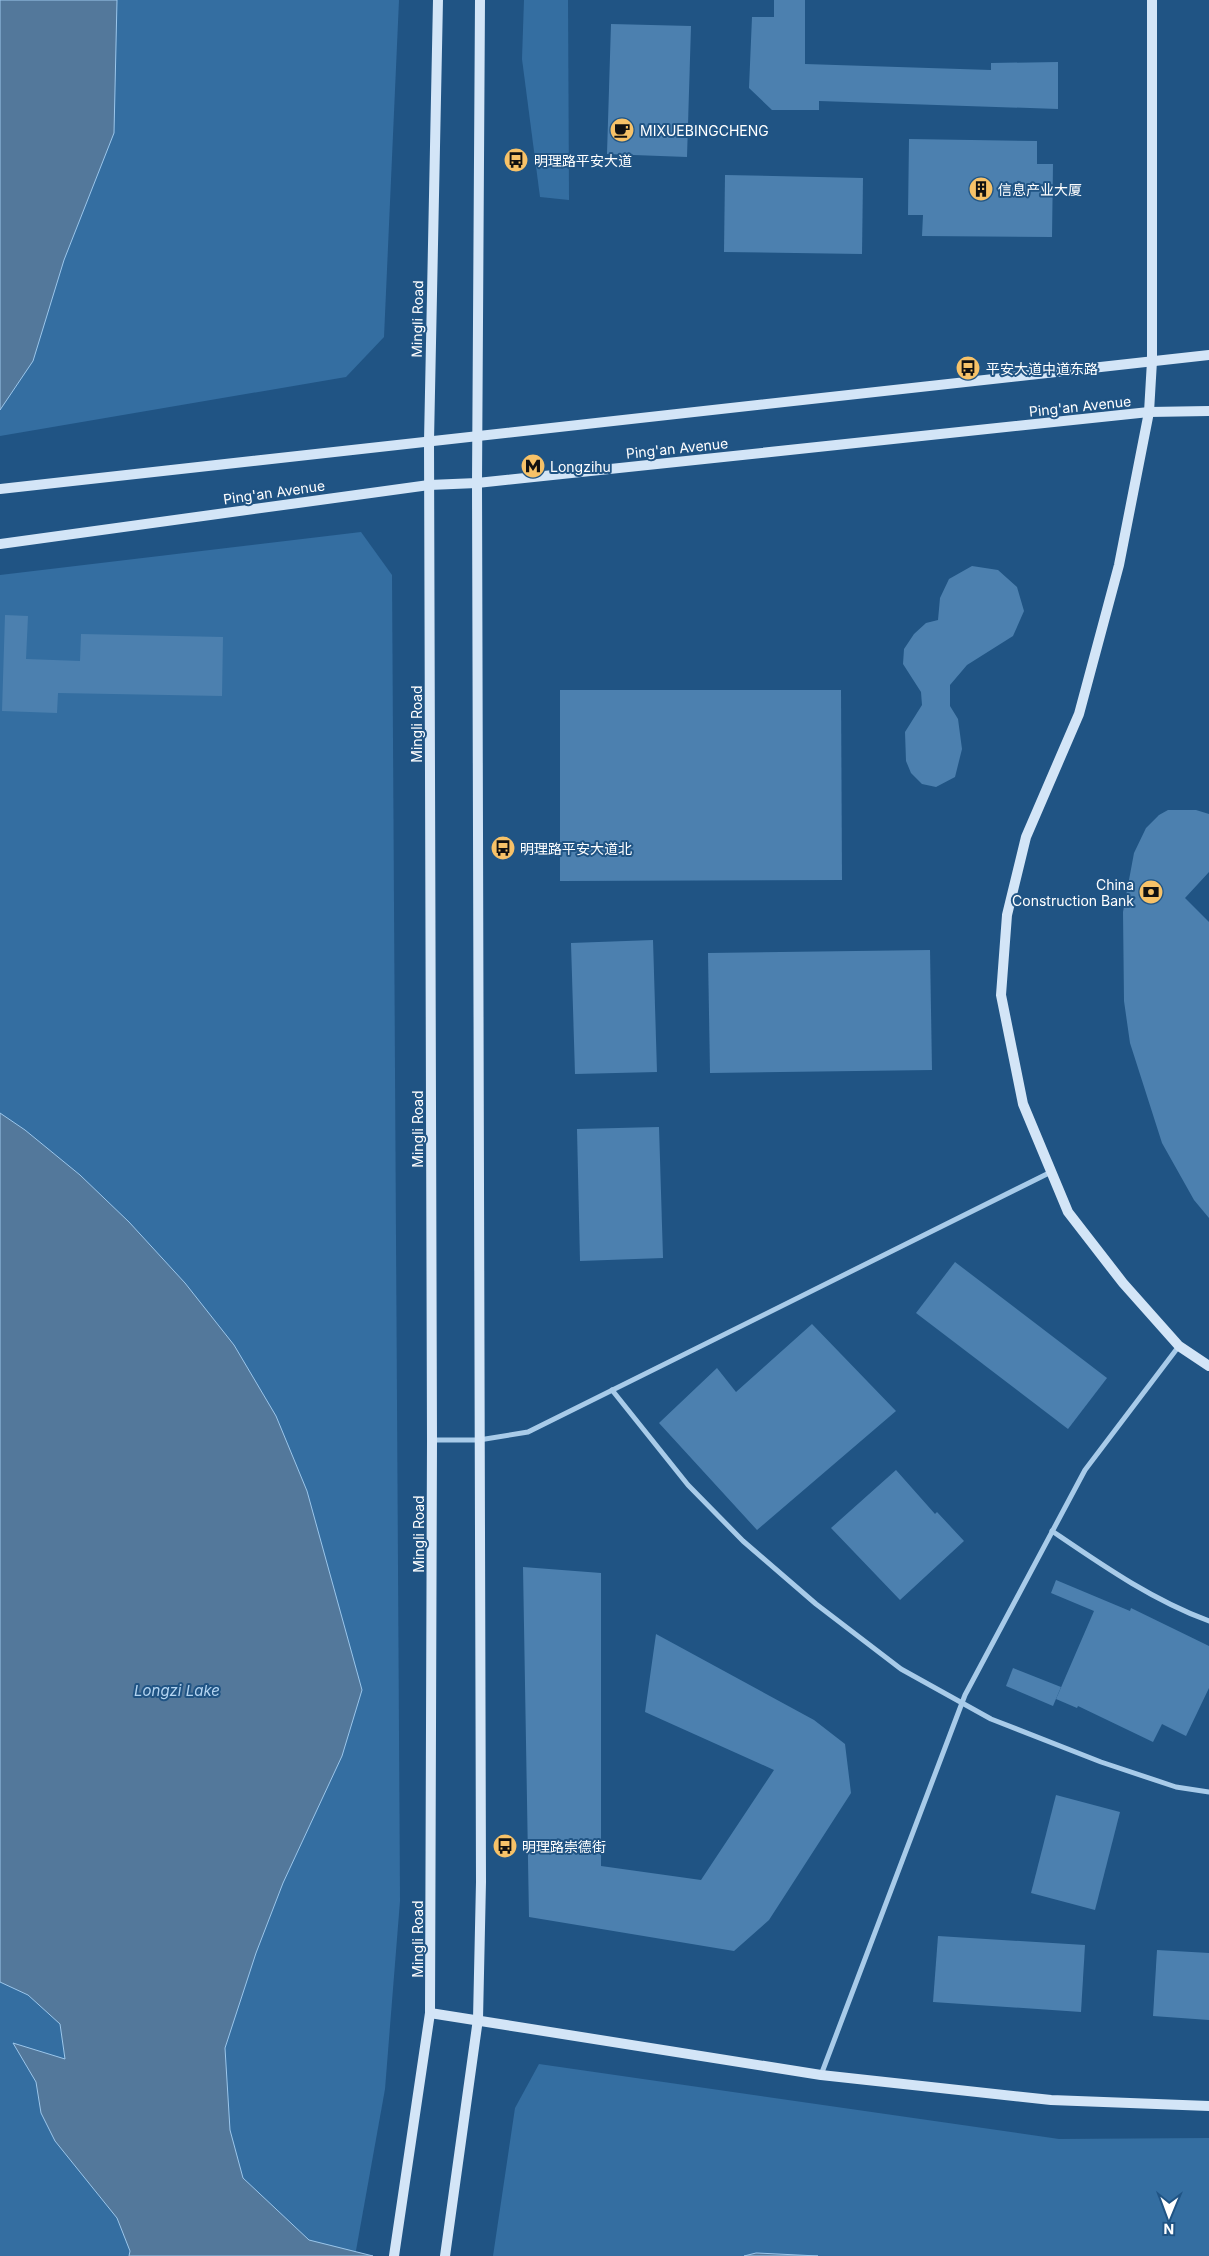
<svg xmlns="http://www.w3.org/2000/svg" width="1209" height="2256" font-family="Inter,'Noto Sans SC',sans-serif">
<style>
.green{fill:#346ea1}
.water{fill:#53789b;stroke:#9bc6eb}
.building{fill:#4c80af}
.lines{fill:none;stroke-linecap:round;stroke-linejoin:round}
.street{stroke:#a8cbe9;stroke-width:5}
.secondary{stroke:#d3e5f7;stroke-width:10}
.labels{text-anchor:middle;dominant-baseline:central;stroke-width:4;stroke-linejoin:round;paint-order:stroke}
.poi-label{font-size:14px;fill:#fff;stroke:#205484;text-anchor:start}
.street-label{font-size:14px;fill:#fff;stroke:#205484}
.water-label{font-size:15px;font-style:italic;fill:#b3d4f1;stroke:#205484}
</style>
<rect width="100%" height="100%" fill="#205484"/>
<g class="green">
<path d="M 0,0 L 399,0 L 384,337 L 346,377 L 0,436 Z"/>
<path d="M 524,0 L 568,0 L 569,200 L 540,197 L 522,59 Z"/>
<path d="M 361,532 L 392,575 L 400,1901 L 385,2089 L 355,2256 L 0,2256 L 0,575 Z"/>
<path d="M 539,2064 L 1059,2139 L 1209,2138 L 1209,2256 L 493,2256 L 515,2108 Z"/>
</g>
<g class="water">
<path d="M 0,0 L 117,0 L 114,133 L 64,260 L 33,361 L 0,410 Z"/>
<path d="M 0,1113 L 25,1130 L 80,1175 L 129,1222 L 185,1283 L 234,1345 L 276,1416 L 307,1491 L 362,1690 L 342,1756 L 283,1883 L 256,1953 L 225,2048 L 230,2130 L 243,2178 L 309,2240 L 373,2256 L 129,2256 L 130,2251 L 117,2218 L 55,2141 L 41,2113 L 36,2082 L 13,2043 L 65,2059 L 60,2024 L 28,1995 L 0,1982 Z"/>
<path d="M 756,2253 L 757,2253 L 818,2256 L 744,2256 Z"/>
</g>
<g class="building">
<path d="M 774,0 L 805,0 L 805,64 L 991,70 L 991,63 L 1058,62 L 1058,109 L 819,101 L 819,110 L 772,110 L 749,88 L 752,17 L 774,17 Z"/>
<path d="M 611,24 L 691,26 L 687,157 L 607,154 Z"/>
<path d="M 909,139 L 1037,141 L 1037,164 L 1053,164 L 1052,237 L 922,236 L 923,215 L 908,215 Z"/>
<path d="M 725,175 L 863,178 L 862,254 L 724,252 Z"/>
<path d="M 972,566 L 998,570 L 1017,587 L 1024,611 L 1013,636 L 967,665 L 950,685 L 950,706 L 958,719 L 962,749 L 955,777 L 936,787 L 922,784 L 911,773 L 906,761 L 905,732 L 922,705 L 921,692 L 903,664 L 904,649 L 914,634 L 926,623 L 938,620 L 940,598 L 949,579 Z"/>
<path d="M 5,615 L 28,616 L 26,659 L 80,661 L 81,634 L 223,637 L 222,696 L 58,693 L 57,713 L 2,711 Z"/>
<path d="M 560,690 L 841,690 L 842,880 L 560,881 Z"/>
<path d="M 1168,810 L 1196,810 L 1209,814 L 1209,872 L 1185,898 L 1209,922 L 1209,1218 L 1194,1200 L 1162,1143 L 1130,1043 L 1124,1001 L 1123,912 L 1134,853 L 1146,828 L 1159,815 Z"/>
<path d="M 653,940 L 657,1072 L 575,1074 L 571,943 Z"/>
<path d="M 930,950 L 932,1070 L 710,1073 L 708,953 Z"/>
<path d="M 659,1127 L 663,1258 L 580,1261 L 577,1129 Z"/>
<path d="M 955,1262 L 1107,1378 L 1068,1429 L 916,1313 Z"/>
<path d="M 812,1324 L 896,1411 L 757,1530 L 659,1423 L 717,1368 L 736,1392 Z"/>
<path d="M 896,1470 L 935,1514 L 937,1512 L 964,1541 L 900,1600 L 831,1528 Z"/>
<path d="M 523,1567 L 601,1573 L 601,1866 L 701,1880 L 774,1770 L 645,1712 L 656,1634 L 814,1720 L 845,1744 L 851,1793 L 769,1920 L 734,1951 L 529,1917 Z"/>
<path d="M 1056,1580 L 1130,1611 L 1131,1608 L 1209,1646 L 1209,1688 L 1186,1736 L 1162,1724 L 1153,1742 L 1078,1706 L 1077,1708 L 1056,1699 L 1094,1611 L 1051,1593 Z"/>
<path d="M 1013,1668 L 1061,1687 L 1053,1706 L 1006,1686 Z"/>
<path d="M 1056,1795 L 1120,1812 L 1095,1910 L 1031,1893 Z"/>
<path d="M 938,1936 L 1085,1945 L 1081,2012 L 933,2002 Z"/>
<path d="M 1157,1950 L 1209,1953 L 1209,2020 L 1153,2016 Z"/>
</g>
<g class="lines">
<g class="street">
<path d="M 612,1390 L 688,1485 L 743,1541 L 816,1604 L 901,1669 L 991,1719 L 1101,1762 L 1176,1787 L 1209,1792"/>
<path d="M 432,1440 L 479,1440 L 528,1432 L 1051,1172"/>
<path d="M 1052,1531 C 1102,1565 1152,1600 1209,1621"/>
<path d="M 821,2075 L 965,1695 L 1085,1470 L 1179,1346"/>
</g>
<g class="secondary">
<path d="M 1152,0 L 1152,361 L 1149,412 L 1119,565 L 1079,714 L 1026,837 L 1007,915 L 1001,995 L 1023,1104 L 1068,1212 L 1123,1283 L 1179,1346 L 1209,1366"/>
<path d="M 0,489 L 1209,355"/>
<path d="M 0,544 L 429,485 L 477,483 L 1149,412 L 1209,411"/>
<path d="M 430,2013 L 821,2075 L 1051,2100 L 1209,2106"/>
<path d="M 394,2256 L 430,2013 L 432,1440 L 429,441 L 438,0"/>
<path d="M 445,2256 L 478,2019 L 481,1882 L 477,483 L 480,0"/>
</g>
</g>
<defs>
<symbol id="cafe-disc" viewBox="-11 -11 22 22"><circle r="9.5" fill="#f7c268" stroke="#205484"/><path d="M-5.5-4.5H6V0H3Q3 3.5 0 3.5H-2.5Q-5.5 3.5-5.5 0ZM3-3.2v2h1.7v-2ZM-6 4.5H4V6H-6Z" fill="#111"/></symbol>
<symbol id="bus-disc" viewBox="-11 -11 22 22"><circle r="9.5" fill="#f7c268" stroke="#205484"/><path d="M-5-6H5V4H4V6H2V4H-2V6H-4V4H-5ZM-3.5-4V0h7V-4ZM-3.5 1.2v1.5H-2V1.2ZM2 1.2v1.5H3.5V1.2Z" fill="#111"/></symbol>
<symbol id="building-disc" viewBox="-11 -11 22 22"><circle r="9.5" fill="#f7c268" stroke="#205484"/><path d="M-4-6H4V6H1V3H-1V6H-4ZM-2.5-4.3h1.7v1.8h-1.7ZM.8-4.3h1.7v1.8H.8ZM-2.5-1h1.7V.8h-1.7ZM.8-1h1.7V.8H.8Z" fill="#111"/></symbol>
<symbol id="metro-disc" viewBox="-11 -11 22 22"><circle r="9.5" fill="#f7c268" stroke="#205484"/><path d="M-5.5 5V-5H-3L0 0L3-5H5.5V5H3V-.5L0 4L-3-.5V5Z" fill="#111"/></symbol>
<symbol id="bank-disc" viewBox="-11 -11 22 22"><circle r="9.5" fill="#f7c268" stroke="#205484"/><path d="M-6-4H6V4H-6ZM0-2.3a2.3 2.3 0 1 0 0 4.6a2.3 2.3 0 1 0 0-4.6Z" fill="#111"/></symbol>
</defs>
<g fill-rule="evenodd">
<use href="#cafe-disc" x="608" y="116" width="28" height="28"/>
<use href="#bus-disc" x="502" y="146" width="28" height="28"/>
<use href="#building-disc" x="967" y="175" width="28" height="28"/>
<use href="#bus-disc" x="954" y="354" width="28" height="28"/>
<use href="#metro-disc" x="519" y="452" width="28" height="28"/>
<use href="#bus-disc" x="489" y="834" width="28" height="28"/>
<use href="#bank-disc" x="1137" y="878" width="28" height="28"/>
<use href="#bus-disc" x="491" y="1832" width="28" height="28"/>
</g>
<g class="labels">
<g class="poi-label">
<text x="640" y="130">MIXUEBINGCHENG</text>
<text x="534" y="160">明理路平安大道</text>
<text x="998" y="189">信息产业大厦</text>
<text x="986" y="368">平安大道中道东路</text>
<text x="550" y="466">Longzihu</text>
<text x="520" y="848">明理路平安大道北</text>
<text x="1134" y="884" text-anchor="end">China<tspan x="1134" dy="16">Construction Bank</tspan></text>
<text x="522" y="1846">明理路崇德街</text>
</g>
<g class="street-label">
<text transform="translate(417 319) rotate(-89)">Mingli Road</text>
<text transform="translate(1080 406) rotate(-6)">Ping'an Avenue</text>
<text transform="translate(677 448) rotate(-6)">Ping'an Avenue</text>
<text transform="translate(274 492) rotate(-8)">Ping'an Avenue</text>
<text transform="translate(416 724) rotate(-90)">Mingli Road</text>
<text transform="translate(417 1129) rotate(-90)">Mingli Road</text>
<text transform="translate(418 1534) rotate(-90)">Mingli Road</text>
<text transform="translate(417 1939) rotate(-90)">Mingli Road</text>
</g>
<g class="water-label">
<text x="177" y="1690">Longzi Lake</text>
</g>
</g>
<g transform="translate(1169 2216) rotate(181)" stroke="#205484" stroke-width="4" paint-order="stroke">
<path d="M0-4L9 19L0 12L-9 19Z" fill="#ffffff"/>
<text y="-8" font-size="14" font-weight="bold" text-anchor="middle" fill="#ffffff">N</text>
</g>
</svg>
